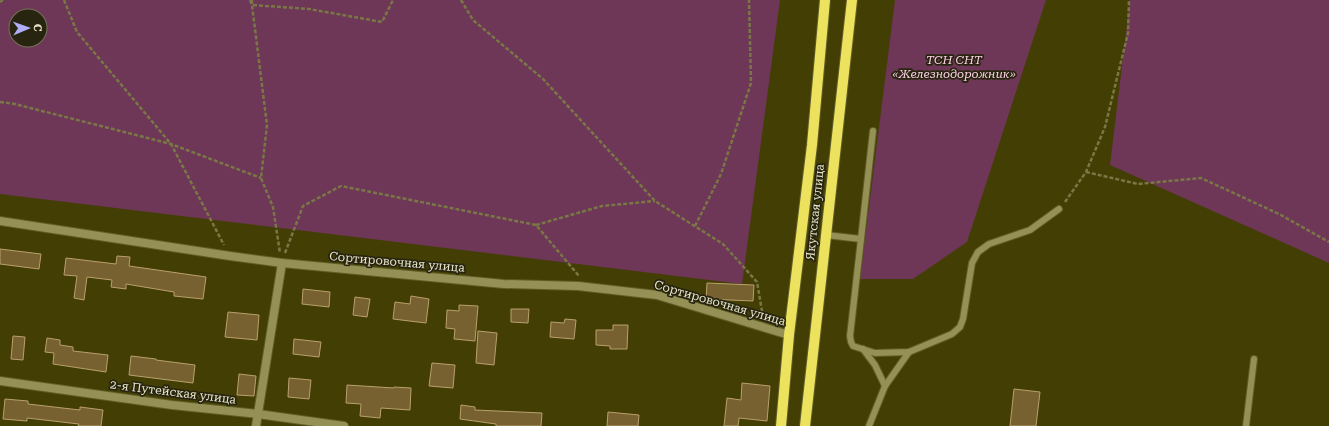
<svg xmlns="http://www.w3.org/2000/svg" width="1329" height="426" font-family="'Roboto Serif',serif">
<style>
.green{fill:#6e3657;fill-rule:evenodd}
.building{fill:#786130;stroke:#b9a06d}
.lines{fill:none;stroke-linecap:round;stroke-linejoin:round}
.service-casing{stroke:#615d28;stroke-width:8}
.minor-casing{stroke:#615d28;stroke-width:10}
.primary-casing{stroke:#615d28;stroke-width:12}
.path{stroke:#7a7746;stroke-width:2.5;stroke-dasharray:4 2;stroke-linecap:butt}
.service{stroke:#959055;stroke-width:6}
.minor{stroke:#959055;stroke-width:8}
.primary{stroke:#ede25d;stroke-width:10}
.labels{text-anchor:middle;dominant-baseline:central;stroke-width:3.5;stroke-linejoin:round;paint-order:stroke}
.park-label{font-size:12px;font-style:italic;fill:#fed1e9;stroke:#27250f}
.street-label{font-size:12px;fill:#e8e6ca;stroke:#27250f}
</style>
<rect width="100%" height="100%" fill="#433f04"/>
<g class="green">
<path d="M 0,0 L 780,0 L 742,284 L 0,194 ZM 16,16 L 40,16 L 40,40 L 16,40 Z"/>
<path d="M 895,0 L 1046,0 L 967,242 L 913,279 L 860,279 Z"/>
<path d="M 1130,0 L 1329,0 L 1329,263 L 1110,165 Z"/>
</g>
<g class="building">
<path d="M 0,249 L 41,254 L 39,269 L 0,264 Z"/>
<path d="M 117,256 L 130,257 L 129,266 L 206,277 L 203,299 L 174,296 L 174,292 L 126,284 L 126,289 L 111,287 L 112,280 L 87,277 L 84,300 L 74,298 L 77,276 L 64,275 L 66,258 L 116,264 Z"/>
<path d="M 707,283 L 754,285 L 753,301 L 706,299 Z"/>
<path d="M 303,289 L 330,292 L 329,307 L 302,304 Z"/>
<path d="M 411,296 L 429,299 L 426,323 L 393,319 L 395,302 L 410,304 Z"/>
<path d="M 355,297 L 370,299 L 367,317 L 353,315 Z"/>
<path d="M 459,305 L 478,306 L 475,341 L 454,339 L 455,329 L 446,328 L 447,310 L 459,311 Z"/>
<path d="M 511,309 L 529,309 L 528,323 L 511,322 Z"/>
<path d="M 228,312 L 259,315 L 257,340 L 225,337 Z"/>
<path d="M 565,319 L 576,320 L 574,339 L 550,337 L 551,322 L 564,323 Z"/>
<path d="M 613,325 L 628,325 L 627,349 L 610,349 L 610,346 L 596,345 L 596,330 L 613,330 Z"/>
<path d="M 478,331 L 497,333 L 494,365 L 476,363 Z"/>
<path d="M 13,336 L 25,337 L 23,360 L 11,359 Z"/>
<path d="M 47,338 L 60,340 L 60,345 L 73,347 L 73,351 L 108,355 L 106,372 L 53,364 L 54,353 L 45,352 Z"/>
<path d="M 294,339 L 321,342 L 319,357 L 293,354 Z"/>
<path d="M 131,356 L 156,359 L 156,360 L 195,365 L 193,383 L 129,375 Z"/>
<path d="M 432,363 L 455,365 L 453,388 L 429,386 Z"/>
<path d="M 239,374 L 256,376 L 254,396 L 237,395 Z"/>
<path d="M 289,378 L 311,380 L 309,399 L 288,397 Z"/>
<path d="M 742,383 L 770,386 L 767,421 L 739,418 L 738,426 L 724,426 L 727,398 L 741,400 Z"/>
<path d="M 347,385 L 394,388 L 394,387 L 411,388 L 410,410 L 381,408 L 380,418 L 360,416 L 361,404 L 346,403 Z"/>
<path d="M 1014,389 L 1040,392 L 1036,426 L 1010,426 Z"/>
<path d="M 5,399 L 28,401 L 28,404 L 80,410 L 80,407 L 103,410 L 101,426 L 78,426 L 79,424 L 27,418 L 27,421 L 3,419 Z"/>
<path d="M 461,405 L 475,407 L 475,410 L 542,413 L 541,426 L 496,426 L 496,424 L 460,419 Z"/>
<path d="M 608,412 L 639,415 L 638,426 L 607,426 Z"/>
</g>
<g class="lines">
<defs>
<g id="service">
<path d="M 826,235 L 861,239 L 850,336 L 851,342 L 853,346 L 875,353 L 909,352 L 952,334 L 960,327 L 963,319 L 972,263 L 978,252 L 989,244 L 1030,230 L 1059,209"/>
<path d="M 861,239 L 873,131"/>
<path d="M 863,349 L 875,365 L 885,386"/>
<path d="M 869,426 L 885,386 L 909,352"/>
<path d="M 1246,426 L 1254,359"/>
</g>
<g id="minor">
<path d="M 0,221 L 230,256 L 282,263 L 504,284 L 578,286 L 657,295 L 789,335"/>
<path d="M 0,381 L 172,405 L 258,414 L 344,426"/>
<path d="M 256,426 L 282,263"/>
</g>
<g id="primary">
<path d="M 781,426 L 789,335 L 812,145 L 825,0"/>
<path d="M 805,426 L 852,0"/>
</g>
</defs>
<use href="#service" class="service-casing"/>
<use href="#minor" class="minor-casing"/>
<use href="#primary" class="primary-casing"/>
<g class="path">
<path d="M 64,0 L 77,32 L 171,144 L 224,245"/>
<path d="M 250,0 L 252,5 L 267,125 L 261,178 L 273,207 L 280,253"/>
<path d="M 252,0 L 252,5 L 309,9 L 382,22 L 393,0"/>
<path d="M 461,0 L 473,20 L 543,79 L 655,201 L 723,244 L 757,282 L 763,317"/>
<path d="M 0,2 L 3,0"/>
<path d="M 0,102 L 15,104 L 171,144 L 261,178"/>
<path d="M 1086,172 L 1138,184 L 1201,178 L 1279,214 L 1329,242"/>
<path d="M 1065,202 L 1086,172 L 1105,127 L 1128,33 L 1129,0"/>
<path d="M 536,225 L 602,206 L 655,201"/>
<path d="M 695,226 L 721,174 L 751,83 L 749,0"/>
<path d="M 285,253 L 303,206 L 341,186 L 536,225 L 579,276"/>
</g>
<use href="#service" class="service"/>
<use href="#minor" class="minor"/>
<use href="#primary" class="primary"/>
</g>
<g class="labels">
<g class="park-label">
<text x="954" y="60">ТСН СНТ<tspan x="954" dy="14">«Железнодорожник»</tspan></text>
</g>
<g class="street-label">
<text transform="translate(815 212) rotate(-84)">Якутская улица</text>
<text transform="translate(397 262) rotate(5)">Сортировочная улица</text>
<text transform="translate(720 303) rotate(16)">Сортировочная улица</text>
<text transform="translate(173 392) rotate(7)">2-я Путейская улица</text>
</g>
</g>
<g transform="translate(28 28) rotate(88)"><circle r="19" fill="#27250f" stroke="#74725a"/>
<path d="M0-3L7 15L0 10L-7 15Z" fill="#b0aefa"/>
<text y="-6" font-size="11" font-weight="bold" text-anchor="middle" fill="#e8e6ca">С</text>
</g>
</svg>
